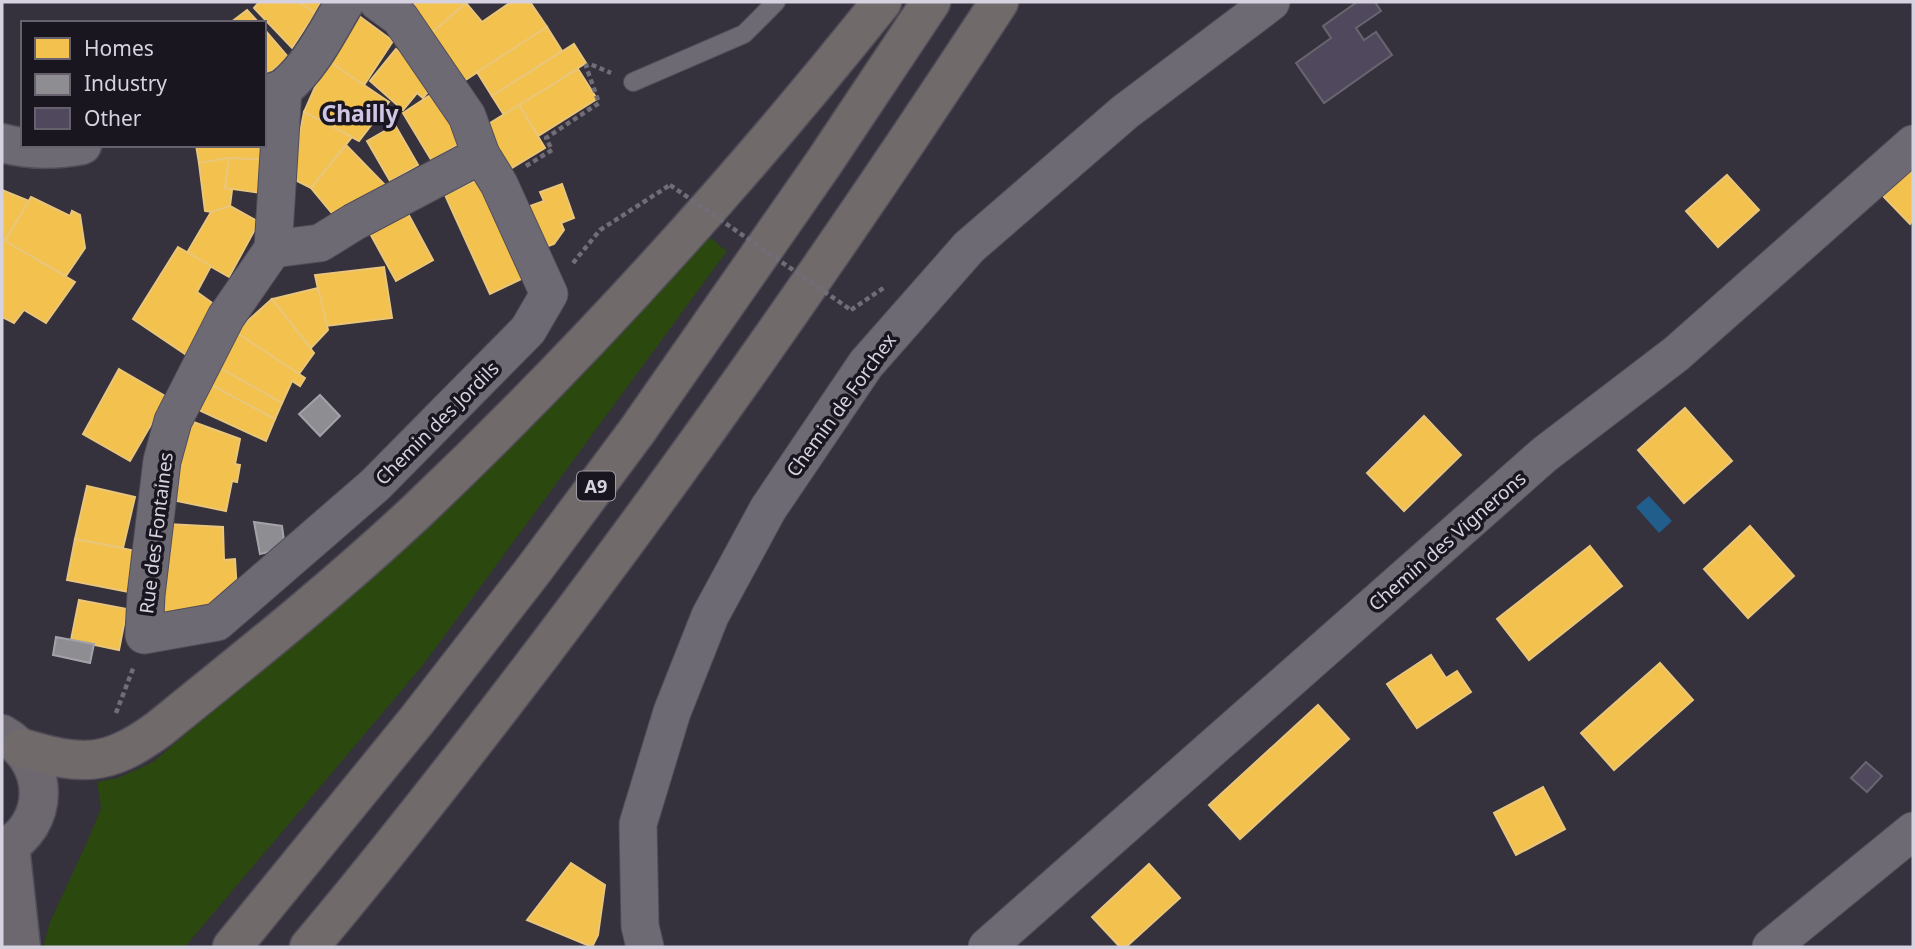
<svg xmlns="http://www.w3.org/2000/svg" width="1915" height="949" font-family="'Noto Sans',sans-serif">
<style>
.green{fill:#2b480f}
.water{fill:#225e8b}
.homes{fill:#f2c14e;stroke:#eac67a;stroke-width:2}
.industry{fill:#8d8d92;stroke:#a3a2a9;stroke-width:2}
.building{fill:#50485c;stroke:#696570;stroke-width:2}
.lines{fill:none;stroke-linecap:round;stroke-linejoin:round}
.service-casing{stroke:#524e59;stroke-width:20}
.minor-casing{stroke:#524e59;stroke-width:39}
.tertiary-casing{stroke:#524e59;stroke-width:41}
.secondary-casing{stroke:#524e59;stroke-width:41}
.motorway-casing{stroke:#524e59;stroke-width:41}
.path{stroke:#716d77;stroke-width:4.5;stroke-dasharray:5 3.5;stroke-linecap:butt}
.service{stroke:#6e6a74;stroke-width:18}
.minor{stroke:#6e6a74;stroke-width:37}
.tertiary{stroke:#6e6a74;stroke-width:38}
.secondary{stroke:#6d686f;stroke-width:38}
.motorway{stroke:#716a6b;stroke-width:38}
.path-bridge{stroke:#716d77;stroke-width:4.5;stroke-dasharray:5 3.5;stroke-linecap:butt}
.labels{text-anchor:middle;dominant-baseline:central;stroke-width:7;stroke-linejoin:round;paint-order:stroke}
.shield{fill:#1a1620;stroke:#9e9aa6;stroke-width:2}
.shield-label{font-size:18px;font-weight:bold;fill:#d7d2e0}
.street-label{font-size:19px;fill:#d7d2e0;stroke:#1a1620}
.quarter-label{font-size:23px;font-weight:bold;fill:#d0c6e3;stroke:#1a1620}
</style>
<rect width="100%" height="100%" fill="#35313d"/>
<path class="green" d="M 706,235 L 727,251 L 423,665 L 185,947 L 43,947 L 50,922 L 88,840 L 101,808 L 97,782 L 118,778 L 153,762 L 351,594 Z"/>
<path class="water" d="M 1649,496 L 1672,521 L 1659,533 L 1636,507 Z"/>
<g class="homes">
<path d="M 259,2 L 299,2 L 315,13 L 292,48 L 254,8 Z"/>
<path d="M 299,2 L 321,2 L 315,13 Z"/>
<path d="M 417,2 L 465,2 L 466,3 L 427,37 L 407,10 Z"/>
<path d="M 511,2 L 530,2 L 547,27 L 461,83 L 427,37 L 466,3 L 482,22 Z"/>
<path d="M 247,10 L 259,23 L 230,23 Z"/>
<path d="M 351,10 L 393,41 L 364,85 L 327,60 Z"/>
<path d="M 547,27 L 562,51 L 492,96 L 477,72 Z"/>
<path d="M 264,29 L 289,58 L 264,76 Z"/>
<path d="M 574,44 L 586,63 L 504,115 L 492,96 Z"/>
<path d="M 396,49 L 436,82 L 423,98 L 417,93 L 403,110 L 370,81 Z"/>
<path d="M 327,60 L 389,102 L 359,141 L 304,112 Z"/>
<path d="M 578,69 L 597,99 L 538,136 L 519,105 Z"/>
<path d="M 438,90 L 467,138 L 432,161 L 403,113 Z"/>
<path d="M 519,105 L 545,148 L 502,174 L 477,131 Z"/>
<path d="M 304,112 L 352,137 L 311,188 L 291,178 Z"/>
<path d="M 395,125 L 418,165 L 390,181 L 367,141 Z"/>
<path d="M 196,145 L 264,145 L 268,160 L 229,158 L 199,163 Z"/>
<path d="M 346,145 L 389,189 L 340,223 L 311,188 Z"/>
<path d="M 229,158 L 225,188 L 232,190 L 230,206 L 211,212 L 205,211 L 199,163 Z"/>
<path d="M 229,158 L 268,160 L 261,193 L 225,188 Z"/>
<path d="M 1913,166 L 1913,220 L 1910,224 L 1883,196 Z"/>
<path d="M 489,174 L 534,273 L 490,294 L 445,195 Z"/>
<path d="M 1727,175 L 1759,210 L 1718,247 L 1686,211 Z"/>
<path d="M 562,184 L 574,218 L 561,223 L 564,230 L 554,244 L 543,248 L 527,207 L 544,201 L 540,192 Z"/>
<path d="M 2,190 L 29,201 L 5,241 L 2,239 Z"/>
<path d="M 31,197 L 70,216 L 72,211 L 80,215 L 85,248 L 66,276 L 5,241 Z"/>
<path d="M 230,206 L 259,222 L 229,277 L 187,253 L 211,212 Z"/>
<path d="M 405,208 L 433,260 L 396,281 L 367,228 Z"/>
<path d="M 2,239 L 75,282 L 46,323 L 24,310 L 14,323 L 2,317 Z"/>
<path d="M 178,247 L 211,266 L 197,292 L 222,310 L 191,358 L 133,319 Z"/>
<path d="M 384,267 L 392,318 L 326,326 L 315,275 Z"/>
<path d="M 318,288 L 328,330 L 311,348 L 272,299 Z"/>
<path d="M 272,299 L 314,353 L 299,374 L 234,333 Z"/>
<path d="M 228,327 L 305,378 L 300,386 L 292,381 L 282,403 L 211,363 Z"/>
<path d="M 211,363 L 282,403 L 275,419 L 202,380 Z"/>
<path d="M 119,369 L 167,397 L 130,461 L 83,434 Z"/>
<path d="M 202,380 L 275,419 L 266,441 L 188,405 Z"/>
<path d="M 1685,408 L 1732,461 L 1684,503 L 1638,450 Z"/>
<path d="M 1424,416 L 1461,455 L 1404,511 L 1367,473 Z"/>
<path d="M 188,420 L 240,439 L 235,464 L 240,465 L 237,482 L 232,481 L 226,511 L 172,500 Z"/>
<path d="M 87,486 L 135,497 L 123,548 L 75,539 Z"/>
<path d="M 167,524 L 223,527 L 224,560 L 235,559 L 237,592 L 218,594 L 217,615 L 163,617 Z"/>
<path d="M 1750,526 L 1794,576 L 1748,618 L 1704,569 Z"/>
<path d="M 75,539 L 136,551 L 129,592 L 67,580 Z"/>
<path d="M 1590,546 L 1622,586 L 1529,660 L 1497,619 Z"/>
<path d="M 79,600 L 127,609 L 119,650 L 71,640 Z"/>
<path d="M 1431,655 L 1446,678 L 1457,671 L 1471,692 L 1417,728 L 1387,684 Z"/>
<path d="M 1660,663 L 1693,700 L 1614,770 L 1581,733 Z"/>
<path d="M 1318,705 L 1349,739 L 1240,839 L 1209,805 Z"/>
<path d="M 1543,787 L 1565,829 L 1516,855 L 1494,813 Z"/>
<path d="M 571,863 L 605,885 L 598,935 L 592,947 L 527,920 Z"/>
<path d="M 1149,864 L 1180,898 L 1126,947 L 1120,947 L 1092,917 Z"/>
</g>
<g class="industry">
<path d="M 320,395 L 340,416 L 320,436 L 299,414 Z"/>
<path d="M 254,522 L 282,526 L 285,548 L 260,554 Z"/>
<path d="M 56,637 L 94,644 L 90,663 L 53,655 Z"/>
</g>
<g class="building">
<path d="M 1357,2 L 1375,2 L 1381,11 L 1356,28 L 1364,40 L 1376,32 L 1392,55 L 1324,103 L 1296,63 L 1331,38 L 1323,26 Z"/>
<path d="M 1866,762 L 1882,776 L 1867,792 L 1851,778 Z"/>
</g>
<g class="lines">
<defs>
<path id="service" d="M 633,82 L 744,34 L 776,2"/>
<g id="minor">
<path d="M 283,89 L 273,249 L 226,317 L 173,421 L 162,461 L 146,595 L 144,635 L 217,622 L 375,485 L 528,330 L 549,294 L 499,184 L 481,155 L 467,116 L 400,18 L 378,2"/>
<path d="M 273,249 L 320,243 L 354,222 L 481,155"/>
<path d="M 645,947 L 640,926 L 638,824 L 672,712 L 710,616 L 768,509 L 866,364 L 969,247 L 1125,112 L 1271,2"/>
<path d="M 987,947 L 1545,454 L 1676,354 L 1913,144"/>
<path d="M 1771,947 L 1913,831"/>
</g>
<g id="tertiary">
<path d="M 264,95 C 271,93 279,91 285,87 C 311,66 328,30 345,2"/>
<path d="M 2,143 C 28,150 56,150 82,145"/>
</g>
<g id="secondary">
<path d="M 2,734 C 50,761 52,824 2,850"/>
<path d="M 10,846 L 21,947"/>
</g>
<g id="motorway">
<path d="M 22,748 C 82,766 107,767 159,729 C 247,658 336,587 418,510 C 584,352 739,181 882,2"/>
<path d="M 232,947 L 417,720 L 532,572 L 637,431 L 823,164 L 931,2"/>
<path d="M 309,947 C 376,868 440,786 504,703 C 679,476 842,242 999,2"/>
</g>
</defs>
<use href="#service" class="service-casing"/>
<use href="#minor" class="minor-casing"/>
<use href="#tertiary" class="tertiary-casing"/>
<use href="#secondary" class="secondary-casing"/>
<use href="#motorway" class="motorway-casing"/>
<g class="path">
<path d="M 526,166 L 552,150 L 546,138 L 599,103 L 586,66 L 590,64 L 611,73"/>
<path d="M 573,263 L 600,230 L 670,185"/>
<path d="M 851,310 L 885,287"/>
<path d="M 116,713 L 134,666"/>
</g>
<use href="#service" class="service"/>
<use href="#minor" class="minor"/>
<use href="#tertiary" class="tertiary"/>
<use href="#secondary" class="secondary"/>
<use href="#motorway" class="motorway"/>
<path class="path-bridge" d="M 670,185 L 851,310"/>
</g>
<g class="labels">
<rect class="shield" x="577" y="471.5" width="38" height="29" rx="5"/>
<g class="shield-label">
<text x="596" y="486">A9</text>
</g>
<g class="street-label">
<text transform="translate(841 405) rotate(-54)">Chemin de Forchex</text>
<text transform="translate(437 423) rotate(-45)">Chemin des Jordils</text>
<text transform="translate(156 533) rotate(-83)">Rue des Fontaines</text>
<text transform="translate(1447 541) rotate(-41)">Chemin des Vignerons</text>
</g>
<g class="quarter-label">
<text x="360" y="113">Chailly</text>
</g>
</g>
<rect width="1915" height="949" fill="none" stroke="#d7d2e0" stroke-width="7"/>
<rect x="21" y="21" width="245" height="126" fill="#1a1620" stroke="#66616d" stroke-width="2"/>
<rect x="35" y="38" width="35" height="21" fill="#f2c14e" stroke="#66616d" stroke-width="2"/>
<text x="84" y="56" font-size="21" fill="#d7d2e0">Homes</text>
<rect x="35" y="74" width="35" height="21" fill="#8d8d92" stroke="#66616d" stroke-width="2"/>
<text x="84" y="91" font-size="21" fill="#d7d2e0">Industry</text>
<rect x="35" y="108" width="35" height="21" fill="#50485c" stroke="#66616d" stroke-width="2"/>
<text x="84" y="126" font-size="21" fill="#d7d2e0">Other</text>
</svg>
